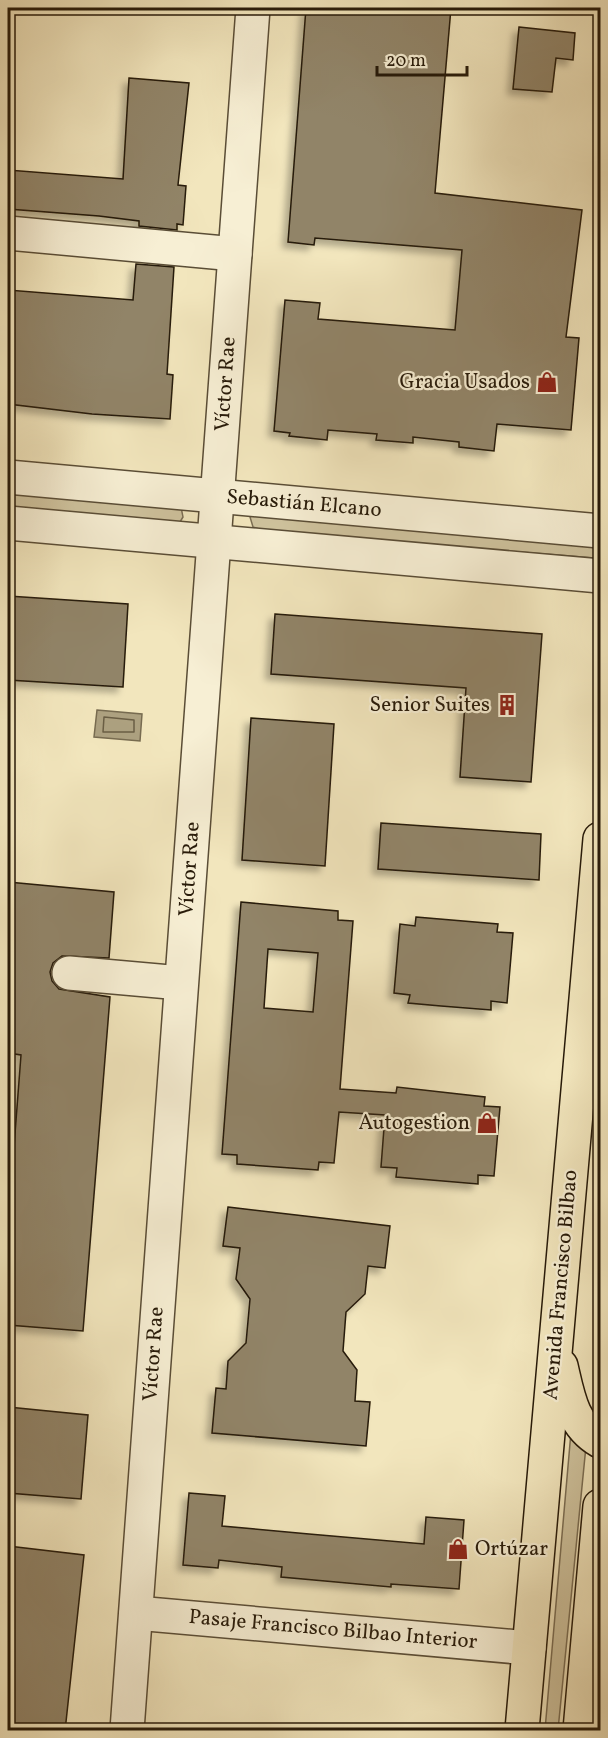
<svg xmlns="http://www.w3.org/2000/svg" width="608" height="1738" font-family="Vollkorn,serif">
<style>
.green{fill:#cfc39e;stroke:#7b6e54;stroke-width:1.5}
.water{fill:#ada180;stroke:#776b50;stroke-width:1.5}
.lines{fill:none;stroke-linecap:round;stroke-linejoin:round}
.shore{stroke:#6a5e44;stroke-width:1.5}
.building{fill:#918467;stroke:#271a09;stroke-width:1.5;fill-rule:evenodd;filter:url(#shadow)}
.minor-casing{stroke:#5a4d36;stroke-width:36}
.major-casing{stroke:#271a09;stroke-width:36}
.minor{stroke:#f7efd4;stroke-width:33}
.major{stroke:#f2e6bd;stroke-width:33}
.labels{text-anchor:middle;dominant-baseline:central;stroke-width:4.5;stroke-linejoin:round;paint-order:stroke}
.poi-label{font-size:21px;fill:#271a09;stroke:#f7efd4;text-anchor:end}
.street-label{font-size:21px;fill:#271a09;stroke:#f7efd4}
</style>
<defs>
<filter id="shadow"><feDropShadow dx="-5.5" dy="5.5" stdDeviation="3" flood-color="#0004"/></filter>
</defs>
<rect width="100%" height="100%" fill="#f2e6bd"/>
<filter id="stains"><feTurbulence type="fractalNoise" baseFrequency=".00333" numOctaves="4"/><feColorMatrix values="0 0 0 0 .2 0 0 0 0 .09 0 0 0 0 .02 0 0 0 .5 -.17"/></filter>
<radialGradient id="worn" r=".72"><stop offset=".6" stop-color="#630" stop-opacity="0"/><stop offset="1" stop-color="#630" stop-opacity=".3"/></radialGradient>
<g class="green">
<path d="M 8,487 L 181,507 L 183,517 L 180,522 L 8,508 Z"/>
<path d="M 256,514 L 600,546 L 600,556 L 595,558 L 268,532 L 253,527 L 250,517 Z"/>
<path d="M 571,1432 L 586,1446 L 558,1730 L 545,1730 Z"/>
</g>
<path class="water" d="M 97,710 L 142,714 L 140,741 L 94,737 Z"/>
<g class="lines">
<path class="shore" d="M 104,717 L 134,720 L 134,732 L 103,732 Z"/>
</g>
<g class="building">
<path d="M 306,8 L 451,8 L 435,193 L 582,210 L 566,337 L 579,338 L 571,430 L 497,424 L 494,451 L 459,447 L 459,442 L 413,437 L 413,443 L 376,440 L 377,434 L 328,430 L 327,440 L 289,436 L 290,433 L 274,431 L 285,300 L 320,303 L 318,319 L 455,330 L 462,250 L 315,238 L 314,245 L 288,242 Z"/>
<path d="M 519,27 L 575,33 L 573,60 L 556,58 L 552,92 L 513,89 Z"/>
<path d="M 129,78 L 189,83 L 178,185 L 186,186 L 183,225 L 177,224 L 177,230 L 139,226 L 139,221 L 99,216 L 8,209 L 8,170 L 123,179 Z"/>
<path d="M 136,264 L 174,267 L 167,374 L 173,375 L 170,419 L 92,414 L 8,404 L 8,290 L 133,300 Z"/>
<path d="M 8,596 L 128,604 L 123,687 L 8,680 Z"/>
<path d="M 275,614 L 542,634 L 531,782 L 460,777 L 466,688 L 271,674 Z"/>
<path d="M 251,718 L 334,724 L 325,866 L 242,860 Z"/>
<path d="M 381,823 L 541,834 L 539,880 L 378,869 Z"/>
<path d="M 8,882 L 114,892 L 109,958 L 62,956 L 53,963 L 50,972 L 52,981 L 59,989 L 110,997 L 83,1331 L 8,1325 L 8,1225 L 21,1055 L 8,1053 Z"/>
<path d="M 241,902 L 338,911 L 338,920 L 353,921 L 340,1089 L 396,1093 L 397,1087 L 485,1097 L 484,1106 L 500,1107 L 494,1176 L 478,1175 L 478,1184 L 396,1177 L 397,1168 L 381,1167 L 385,1115 L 339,1112 L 334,1163 L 319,1162 L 318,1170 L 237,1164 L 237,1155 L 222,1154 ZM 268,949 L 318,953 L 313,1012 L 264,1008 Z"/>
<path d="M 416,917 L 498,924 L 497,932 L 513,933 L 507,1003 L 491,1001 L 491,1010 L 441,1006 L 408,1003 L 410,995 L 394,993 L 400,924 L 415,926 Z"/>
<path d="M 228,1207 L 390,1226 L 385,1268 L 368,1266 L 365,1294 L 346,1312 L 343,1351 L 357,1370 L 355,1401 L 370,1402 L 366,1446 L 212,1433 L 216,1388 L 226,1389 L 228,1361 L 246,1343 L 250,1299 L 236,1279 L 240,1248 L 223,1246 Z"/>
<path d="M 8,1407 L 88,1415 L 81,1499 L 8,1493 Z"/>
<path d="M 189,1493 L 225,1496 L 222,1526 L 309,1534 L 424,1544 L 426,1517 L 464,1520 L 459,1589 L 391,1584 L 391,1587 L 281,1577 L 282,1567 L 219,1560 L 218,1568 L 183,1565 Z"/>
<path d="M 8,1546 L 84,1555 L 65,1731 L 8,1731 Z"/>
</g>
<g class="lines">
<defs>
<g id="minor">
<path d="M 8,233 L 235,254"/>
<path d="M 8,477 L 600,531"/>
<path d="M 8,523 L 600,576"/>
<path d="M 69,973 L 181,983"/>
<path d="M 136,1613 L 529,1648"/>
<path d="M 127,1730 L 253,8"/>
</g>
<g id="major">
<path d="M 561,1366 C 568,1396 572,1425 600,1441"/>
<path d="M 522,1730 L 600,839"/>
<path d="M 580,1730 L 600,1506"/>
</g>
</defs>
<use href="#minor" class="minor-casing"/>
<use href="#major" class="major-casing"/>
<use href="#minor" class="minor"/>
<use href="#major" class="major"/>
</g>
<defs>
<symbol id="shop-bare" viewBox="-9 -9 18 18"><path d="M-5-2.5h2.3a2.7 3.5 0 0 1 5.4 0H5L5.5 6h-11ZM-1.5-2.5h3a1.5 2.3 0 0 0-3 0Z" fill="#8f2418" stroke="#f7efd4" stroke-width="2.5" paint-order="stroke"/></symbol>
<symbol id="building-bare" viewBox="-9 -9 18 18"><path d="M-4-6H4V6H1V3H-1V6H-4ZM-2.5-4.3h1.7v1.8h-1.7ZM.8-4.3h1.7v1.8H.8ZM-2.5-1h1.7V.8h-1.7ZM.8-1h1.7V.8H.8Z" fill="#8f2418" stroke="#f7efd4" stroke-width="2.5" paint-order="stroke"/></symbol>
</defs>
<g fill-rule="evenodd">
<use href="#shop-bare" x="532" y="367" width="30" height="30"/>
<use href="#building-bare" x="492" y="690" width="30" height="30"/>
<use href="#shop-bare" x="472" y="1108" width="30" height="30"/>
<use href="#shop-bare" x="443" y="1534" width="30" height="30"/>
</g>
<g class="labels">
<g class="poi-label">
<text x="530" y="382">Gracia Usados</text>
<text x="490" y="705">Senior Suites</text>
<text x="470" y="1123">Autogestion</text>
<text x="475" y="1549" text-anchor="start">Ortúzar</text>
</g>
<g class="street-label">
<text transform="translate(226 384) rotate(-86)">Víctor Rae</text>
<text transform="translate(304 504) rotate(5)">Sebastián Elcano</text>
<text transform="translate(190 869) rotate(-86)">Víctor Rae</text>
<text transform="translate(561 1285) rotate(-85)">Avenida Francisco Bilbao</text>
<text transform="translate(154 1354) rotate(-86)">Víctor Rae</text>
<text transform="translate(333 1630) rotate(5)">Pasaje Francisco Bilbao Interior</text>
</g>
</g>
<rect width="608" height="1738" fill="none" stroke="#f2e6bd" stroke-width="30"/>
<rect x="9" y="9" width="590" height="1720" fill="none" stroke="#271a09" stroke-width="3"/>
<rect x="15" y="15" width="578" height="1708" fill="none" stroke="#271a09" stroke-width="1.5"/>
<path d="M377 66v9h90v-9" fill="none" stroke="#271a09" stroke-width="3"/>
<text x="386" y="66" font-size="18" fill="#271a09" stroke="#f7efd4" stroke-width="4.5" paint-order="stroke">20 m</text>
<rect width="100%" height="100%" filter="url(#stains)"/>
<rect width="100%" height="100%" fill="url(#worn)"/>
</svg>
